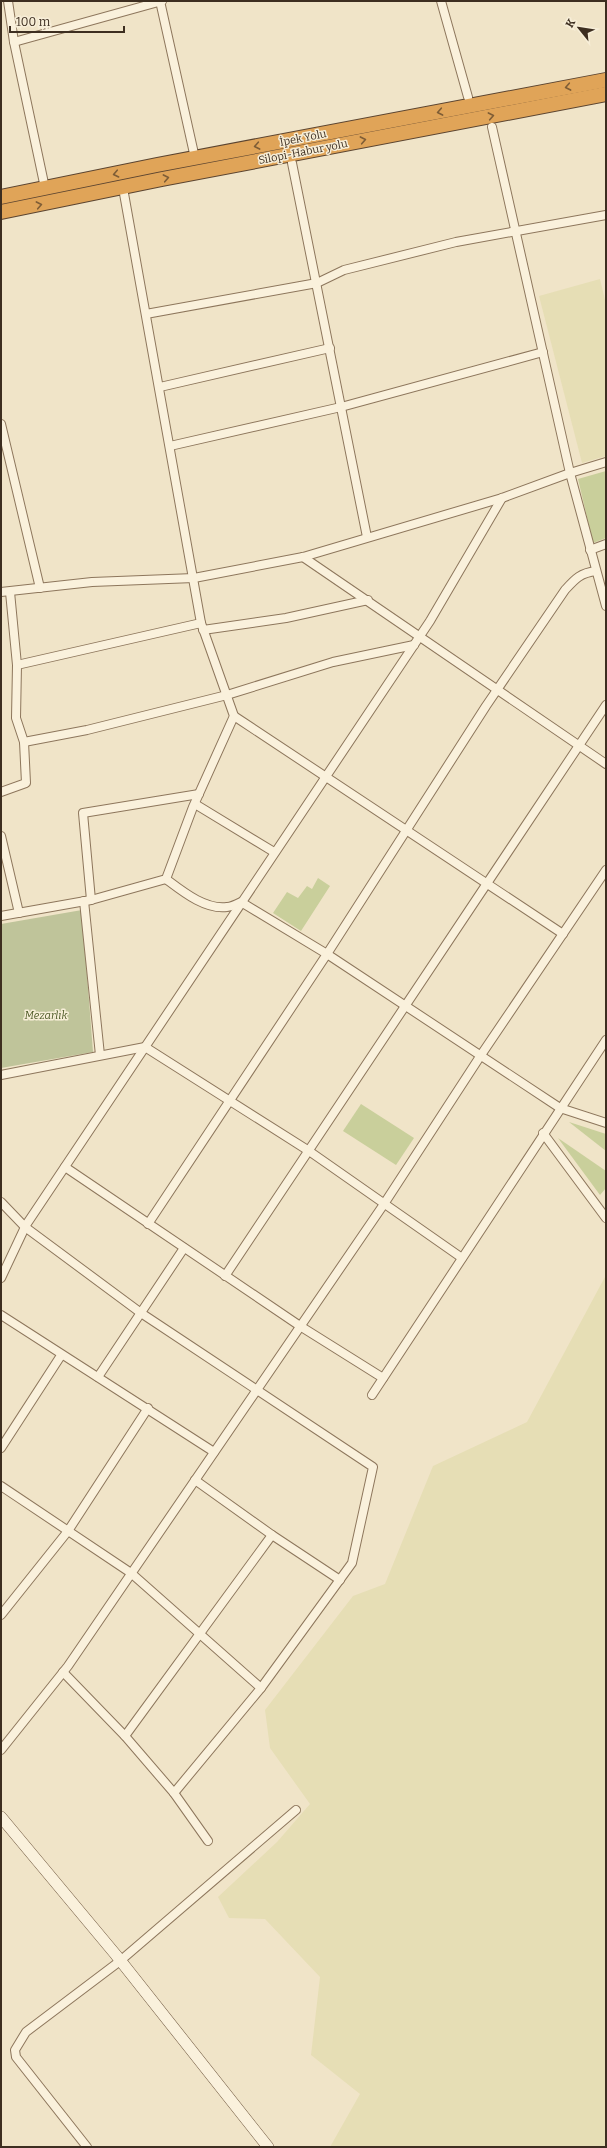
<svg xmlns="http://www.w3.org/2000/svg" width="607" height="2148" font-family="Bitter,serif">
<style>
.farmland{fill:#e6deb5}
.green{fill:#c9cf9b}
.cemetery{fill:#bfc49a}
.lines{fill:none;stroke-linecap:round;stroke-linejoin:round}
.street-casing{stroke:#8d765c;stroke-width:10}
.secondary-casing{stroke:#6f573f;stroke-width:12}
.highway-casing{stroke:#5b4430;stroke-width:16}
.street{stroke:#faf1dc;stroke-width:8}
.secondary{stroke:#faf1dc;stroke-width:11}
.highway{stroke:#e0a458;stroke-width:14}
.oneway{stroke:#7e5d36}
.labels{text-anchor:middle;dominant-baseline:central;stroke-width:3;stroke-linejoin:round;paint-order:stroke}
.street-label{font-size:11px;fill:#3d2e20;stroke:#f7eed8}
.park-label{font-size:11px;font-style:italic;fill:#4d5a26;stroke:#f7eed8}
</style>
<rect width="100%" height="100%" fill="#f0e4c8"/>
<g class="farmland">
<path d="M 600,279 L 606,304 L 606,456 L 582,463 L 539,296 Z"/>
<path d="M 606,1275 L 606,2147 L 330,2147 L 360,2094 L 311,2055 L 320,1977 L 265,1919 L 229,1918 L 218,1897 L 277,1842 L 310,1804 L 270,1748 L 265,1710 L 353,1596 L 385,1584 L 433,1466 L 527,1422 Z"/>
</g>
<g class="green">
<path d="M 606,471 L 606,538 L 593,543 L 578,479 Z"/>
<path d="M 318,878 L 330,886 L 301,931 L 273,913 L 287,892 L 298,898 L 307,886 L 312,889 Z"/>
<path d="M 361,1104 L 414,1138 L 396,1165 L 343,1131 Z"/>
<path d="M 569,1122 L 606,1134 L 606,1151 Z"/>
<path d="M 558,1138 L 606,1171 L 606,1188 L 600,1195 Z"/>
</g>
<path class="cemetery" d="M 82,910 L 93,1052 L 1,1068 L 1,924 Z"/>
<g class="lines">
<defs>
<g id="street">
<path d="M 8,1 L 14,42 L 45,188"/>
<path d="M 160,1 L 195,158"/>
<path d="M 441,1 L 468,97"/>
<path d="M 14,42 L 162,1"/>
<path d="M 492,127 L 570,473 L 606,606"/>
<path d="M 292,163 L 367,537"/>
<path d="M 146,314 L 317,283 L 344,270 L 456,242 L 606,215"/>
<path d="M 160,387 L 330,348"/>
<path d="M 1,424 L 40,588"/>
<path d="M 170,446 L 341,407 L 543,352"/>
<path d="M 590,550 L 606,544"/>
<path d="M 303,557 L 606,764"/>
<path d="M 1,592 L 92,582 L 194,578 L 303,557 L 502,498 L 570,473 L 606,462"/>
<path d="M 203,630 L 286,618 L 368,600"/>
<path d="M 17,665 L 201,623"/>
<path d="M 234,716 L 563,934"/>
<path d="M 24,742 L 87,730 L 227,695 L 333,662 L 414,645"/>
<path d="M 1,792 L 26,783 L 24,742 L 16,718 L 17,665 L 10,592"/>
<path d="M 195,804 L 274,852"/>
<path d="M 1,836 L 19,913"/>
<path d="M 166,879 C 182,891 205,910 227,907 C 231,907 237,904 241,902 L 327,954 L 560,1108 L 606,1123"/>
<path d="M 91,900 L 83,813 L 199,794"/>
<path d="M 84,901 L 100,1055"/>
<path d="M 1,916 L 91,900 L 166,879 L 193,807 L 234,716 L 201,623 L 123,188"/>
<path d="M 1,1075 L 145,1047 L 309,1151 L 462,1258"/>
<path d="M 543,1133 L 606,1218"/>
<path d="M 65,1167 L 300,1326 L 383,1378"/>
<path d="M 1,1202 L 25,1227 L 141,1313 L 373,1467 L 352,1563 L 261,1688 L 174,1793"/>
<path d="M 148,1224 L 327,954 L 486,706 L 565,590 C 575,579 580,573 596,571"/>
<path d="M 225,1276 L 606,705"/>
<path d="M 1,1278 L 26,1225 L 430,621 L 502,498"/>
<path d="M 1,1315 L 214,1452"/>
<path d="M 98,1377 L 184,1248"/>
<path d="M 372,1395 L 606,1040"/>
<path d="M 1,1448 L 60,1357"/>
<path d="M 195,1480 L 272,1535 L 340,1580"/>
<path d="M 1,1486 L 131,1573 L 261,1688"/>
<path d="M 1,1615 L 68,1531 L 148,1408"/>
<path d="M 63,1672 L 125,1736 L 174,1793 L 208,1841"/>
<path d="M 125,1736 L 272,1535"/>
<path d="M 1,1750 L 68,1666 L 384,1204 L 481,1055 L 606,870"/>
<path d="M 87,2147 L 16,2057 L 15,2050 L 26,2032 L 120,1961 L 296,1810"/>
</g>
<path id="secondary" d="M 1,1817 L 116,1955 L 268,2147"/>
<g id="highway">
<path d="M 1,197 L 157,165 L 606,80"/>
<path d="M 1,212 L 162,179 L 606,94"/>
</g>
</defs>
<use href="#street" class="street-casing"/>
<use href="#secondary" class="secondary-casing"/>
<use href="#highway" class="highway-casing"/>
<use href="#street" class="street"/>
<use href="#secondary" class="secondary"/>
<use href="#highway" class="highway"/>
</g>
<defs><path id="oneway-chevron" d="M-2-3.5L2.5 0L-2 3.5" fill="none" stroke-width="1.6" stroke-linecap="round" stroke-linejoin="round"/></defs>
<g class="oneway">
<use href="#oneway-chevron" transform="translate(568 87) rotate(169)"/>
<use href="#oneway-chevron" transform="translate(440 112) rotate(169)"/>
<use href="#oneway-chevron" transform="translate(491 116) rotate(-11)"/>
<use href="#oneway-chevron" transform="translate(363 140) rotate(-11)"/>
<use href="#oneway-chevron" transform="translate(257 146) rotate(169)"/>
<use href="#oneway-chevron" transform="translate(116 174) rotate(168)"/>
<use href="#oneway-chevron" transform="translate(166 178) rotate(-11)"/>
<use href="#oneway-chevron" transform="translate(39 205) rotate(-11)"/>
</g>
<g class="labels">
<g class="street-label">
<text transform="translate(303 138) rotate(-11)">İpek Yolu</text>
<text transform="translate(303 152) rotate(-11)">Silopi-Habur yolu</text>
</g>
<g class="park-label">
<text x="46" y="1015">Mezarlık</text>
</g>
</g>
<rect width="607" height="2148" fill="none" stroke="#3d2e20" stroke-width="4"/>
<g transform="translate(579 28) rotate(300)" stroke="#f7eed8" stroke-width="3" paint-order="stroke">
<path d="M0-3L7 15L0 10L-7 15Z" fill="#3d2e20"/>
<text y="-6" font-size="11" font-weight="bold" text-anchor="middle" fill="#3d2e20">K</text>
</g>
<path d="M10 26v6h114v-6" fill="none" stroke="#3d2e20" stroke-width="2"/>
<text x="16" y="26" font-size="12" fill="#3d2e20" stroke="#f7eed8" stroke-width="3" paint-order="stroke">100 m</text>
</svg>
